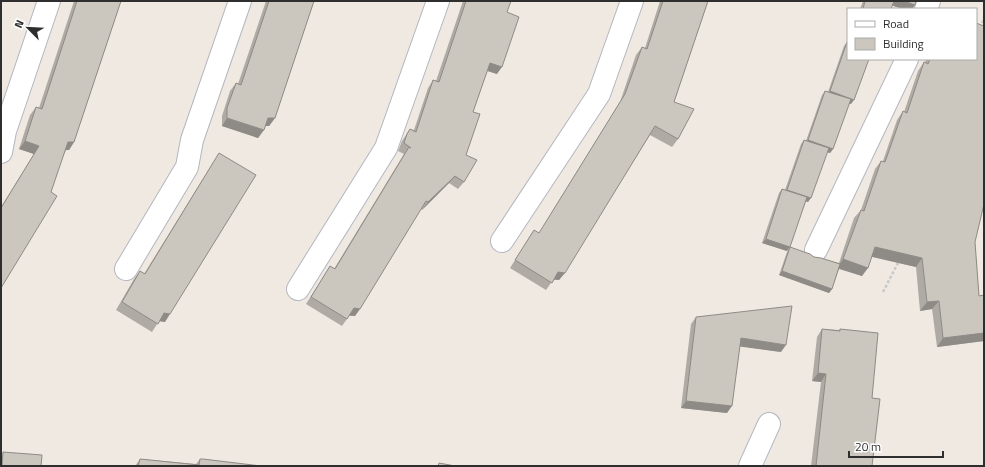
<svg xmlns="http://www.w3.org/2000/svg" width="985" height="467" font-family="'Titillium Web',sans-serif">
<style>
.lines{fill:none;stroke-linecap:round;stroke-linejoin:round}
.minor-casing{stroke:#b4b7c1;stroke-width:24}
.path{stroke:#c9c9c9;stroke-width:2.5;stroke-dasharray:3 2;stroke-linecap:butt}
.minor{stroke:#fff;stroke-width:22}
.wall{fill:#afaba4}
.shaded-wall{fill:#8e8b86}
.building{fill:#cbc7bf;stroke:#8e8b86}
</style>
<rect width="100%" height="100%" fill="#efe9e1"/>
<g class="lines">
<defs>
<g id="minor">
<path d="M 926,9 L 929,1"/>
<path d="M 1,152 L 5,131 L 49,1"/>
<path d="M 502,241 L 599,94 L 632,1"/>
<path d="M 816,250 L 907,59"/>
<path d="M 126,269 L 187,167 L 192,140 L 240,1"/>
<path d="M 298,289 L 386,148 L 438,1"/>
<path d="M 750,466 L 769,424"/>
</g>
</defs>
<use href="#minor" class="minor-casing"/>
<g class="path">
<path d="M 981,28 L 984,17"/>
<path d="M 883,292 L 899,261"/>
</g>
<use href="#minor" class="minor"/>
</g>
<g class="wall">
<path d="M 74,1 L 121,1 L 74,142 L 69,150 L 66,150 L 1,288 L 1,207 L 34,154 L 19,149 L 30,115 L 36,107 L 39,108 Z"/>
<path d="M 266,1 L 314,1 L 275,118 L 269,126 L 266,126 L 258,138 L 222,126 L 222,116 L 230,91 L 236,83 L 238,84 Z"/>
<path d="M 463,1 L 511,1 L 507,12 L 497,74 L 487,71 L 473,112 L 466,155 L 464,182 L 458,189 L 449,183 L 422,210 L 421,209 L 355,316 L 349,316 L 342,326 L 306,304 L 330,266 L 334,269 L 404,154 L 398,151 L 402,141 L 410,129 L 414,130 L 428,88 L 433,80 L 436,81 Z"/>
<path d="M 660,1 L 708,1 L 674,102 L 678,139 L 672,147 L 650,135 L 559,280 L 553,280 L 546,290 L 510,268 L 534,230 L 539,233 L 620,102 L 636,55 L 642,47 L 645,48 Z"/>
<path d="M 863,1 L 916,1 L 915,5 L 912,9 L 903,9 L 892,5 L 891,9 L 860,9 Z"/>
<path d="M 847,42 L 851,104 L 849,103 L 833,149 L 830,153 L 827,152 L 808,202 L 806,201 L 787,251 L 762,243 L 779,193 L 782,189 L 785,190 L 801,144 L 804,140 L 806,141 L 822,95 L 825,91 L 828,92 L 844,46 Z"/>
<path d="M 926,59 L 976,59 L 975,242 L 979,296 L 984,295 L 984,341 L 937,347 L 932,309 L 920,311 L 916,267 L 872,257 L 862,276 L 839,269 L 832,289 L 829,293 L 779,275 L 787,252 L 790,247 L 814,257 L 839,263 L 854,218 L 861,210 L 875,169 L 881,161 L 883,161 L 897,120 L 903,111 L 904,112 L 918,71 L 924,62 L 925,63 Z"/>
<path d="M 219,153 L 165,322 L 159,321 L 152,332 L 116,310 L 134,279 L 140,271 L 144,274 L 214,161 Z"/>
<path d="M 696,317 L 781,352 L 740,346 L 727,413 L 681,408 L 691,324 Z"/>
<path d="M 822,329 L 839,330 L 840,329 L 872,398 L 872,466 L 811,466 L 821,382 L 812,381 L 817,337 Z"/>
<path d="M 3,452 L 41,466 L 1,466 L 1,455 Z"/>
<path d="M 140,459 L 196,464 L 200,459 L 261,466 L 135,466 Z"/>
</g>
<g class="shaded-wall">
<path d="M 893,1 L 904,1 L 915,5 L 912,9 L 903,9 L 890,5 Z"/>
<path d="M 490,63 L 502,67 L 497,74 L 485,70 Z"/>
<path d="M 830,91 L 854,100 L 851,104 L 827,96 Z"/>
<path d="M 227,118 L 264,130 L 258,138 L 222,126 Z"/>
<path d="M 268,118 L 275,118 L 269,126 L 263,126 Z"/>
<path d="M 808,140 L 833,149 L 830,153 L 805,145 Z"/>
<path d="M 25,141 L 39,146 L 34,154 L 19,149 Z"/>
<path d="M 68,142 L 74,142 L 69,150 L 63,150 Z"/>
<path d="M 455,176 L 449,183 L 422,210 L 428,202 Z"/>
<path d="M 787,190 L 811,198 L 808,202 L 784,194 Z"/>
<path d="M 766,239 L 790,247 L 787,251 L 762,243 Z"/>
<path d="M 875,247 L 922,258 L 916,267 L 869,256 Z"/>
<path d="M 843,259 L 868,268 L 862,276 L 837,268 Z"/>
<path d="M 782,271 L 832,289 L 829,293 L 779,275 Z"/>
<path d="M 558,272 L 565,273 L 559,280 L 553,279 Z"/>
<path d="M 939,301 L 932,309 L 920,311 L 927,302 Z"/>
<path d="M 354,308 L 360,309 L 355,316 L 348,315 Z"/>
<path d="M 164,313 L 170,314 L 165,322 L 159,321 Z"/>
<path d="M 984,333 L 984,341 L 937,347 L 943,338 Z"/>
<path d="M 741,338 L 786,345 L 781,352 L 736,346 Z"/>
<path d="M 818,373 L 826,374 L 821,382 L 812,381 Z"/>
<path d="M 686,401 L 732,406 L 727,413 L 681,408 Z"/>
</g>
<g class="building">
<path d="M 77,1 L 121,1 L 74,142 L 68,142 L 51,192 L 57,196 L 1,288 L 1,208 L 39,146 L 25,141 L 36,107 L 42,109 Z"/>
<path d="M 269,1 L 314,1 L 275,118 L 268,118 L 264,130 L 227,118 L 227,108 L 236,83 L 241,85 Z"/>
<path d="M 466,1 L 511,1 L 507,12 L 519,17 L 502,67 L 490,63 L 473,112 L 480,114 L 466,155 L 477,160 L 464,182 L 455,176 L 428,202 L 426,201 L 360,309 L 354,308 L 347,319 L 311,297 L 330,266 L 335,269 L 409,147 L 411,148 L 404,143 L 407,134 L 410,129 L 416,132 L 433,80 L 439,82 Z"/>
<path d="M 663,1 L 708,1 L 674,102 L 694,109 L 678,139 L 655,126 L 565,273 L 558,272 L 552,283 L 515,260 L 534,230 L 539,233 L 625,94 L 642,47 L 647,49 Z"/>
<path d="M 865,1 L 894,1 L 891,9 L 863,9 Z"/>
<path d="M 904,1 L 916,1 L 915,5 Z"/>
<path d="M 976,23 L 984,26 L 984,204 L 975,242 L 979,296 L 984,295 L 984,333 L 943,338 L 939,301 L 927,302 L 922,258 L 875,247 L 868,268 L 843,259 L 861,210 L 864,211 L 881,161 L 885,162 L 903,111 L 907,113 L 924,62 L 928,64 L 930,59 L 976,59 Z"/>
<path d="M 847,42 L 848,42 L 848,59 L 869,59 L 854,100 L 830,91 Z"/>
<path d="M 825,91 L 851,99 L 833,149 L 808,140 Z"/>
<path d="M 804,140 L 829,148 L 811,198 L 787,190 Z"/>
<path d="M 219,153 L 256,175 L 170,314 L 164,313 L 158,324 L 122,302 L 140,271 L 145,274 Z"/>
<path d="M 782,189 L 807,197 L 790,247 L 766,239 Z"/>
<path d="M 790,247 L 810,254 L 814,257 L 821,258 L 840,264 L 832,289 L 782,271 Z"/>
<path d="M 792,306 L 786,345 L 741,338 L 732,406 L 686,401 L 696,317 Z"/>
<path d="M 822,329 L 840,331 L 840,329 L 878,333 L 872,398 L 880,399 L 872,466 L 816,466 L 826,374 L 818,373 Z"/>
<path d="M 3,452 L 42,455 L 41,466 L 2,466 Z"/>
<path d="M 140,459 L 199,465 L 200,459 L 203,459 L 261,466 L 138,466 Z"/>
<path d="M 439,463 L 455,466 L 438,466 Z"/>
</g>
<rect width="985" height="467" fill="none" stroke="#2e2e2e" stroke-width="4"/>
<rect x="847" y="8" width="130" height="52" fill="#ffffff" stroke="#ababab"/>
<rect x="855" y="21" width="20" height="6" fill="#ffffff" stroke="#ababab"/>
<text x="883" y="28" font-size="12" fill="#2e2e2e">Road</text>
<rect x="855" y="38" width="20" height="12" fill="#cbc7bf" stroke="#ababab"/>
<text x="883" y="48" font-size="12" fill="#2e2e2e">Building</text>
<g transform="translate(28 28) rotate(294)" stroke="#ffffff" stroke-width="3" paint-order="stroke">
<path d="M0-3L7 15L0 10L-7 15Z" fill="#2e2e2e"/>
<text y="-6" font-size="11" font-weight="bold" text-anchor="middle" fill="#2e2e2e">N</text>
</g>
<path d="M849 451v6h94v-6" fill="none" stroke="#2e2e2e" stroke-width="2"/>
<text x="855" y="451" font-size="12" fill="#2e2e2e" stroke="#ffffff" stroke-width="3" paint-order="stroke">20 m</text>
</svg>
